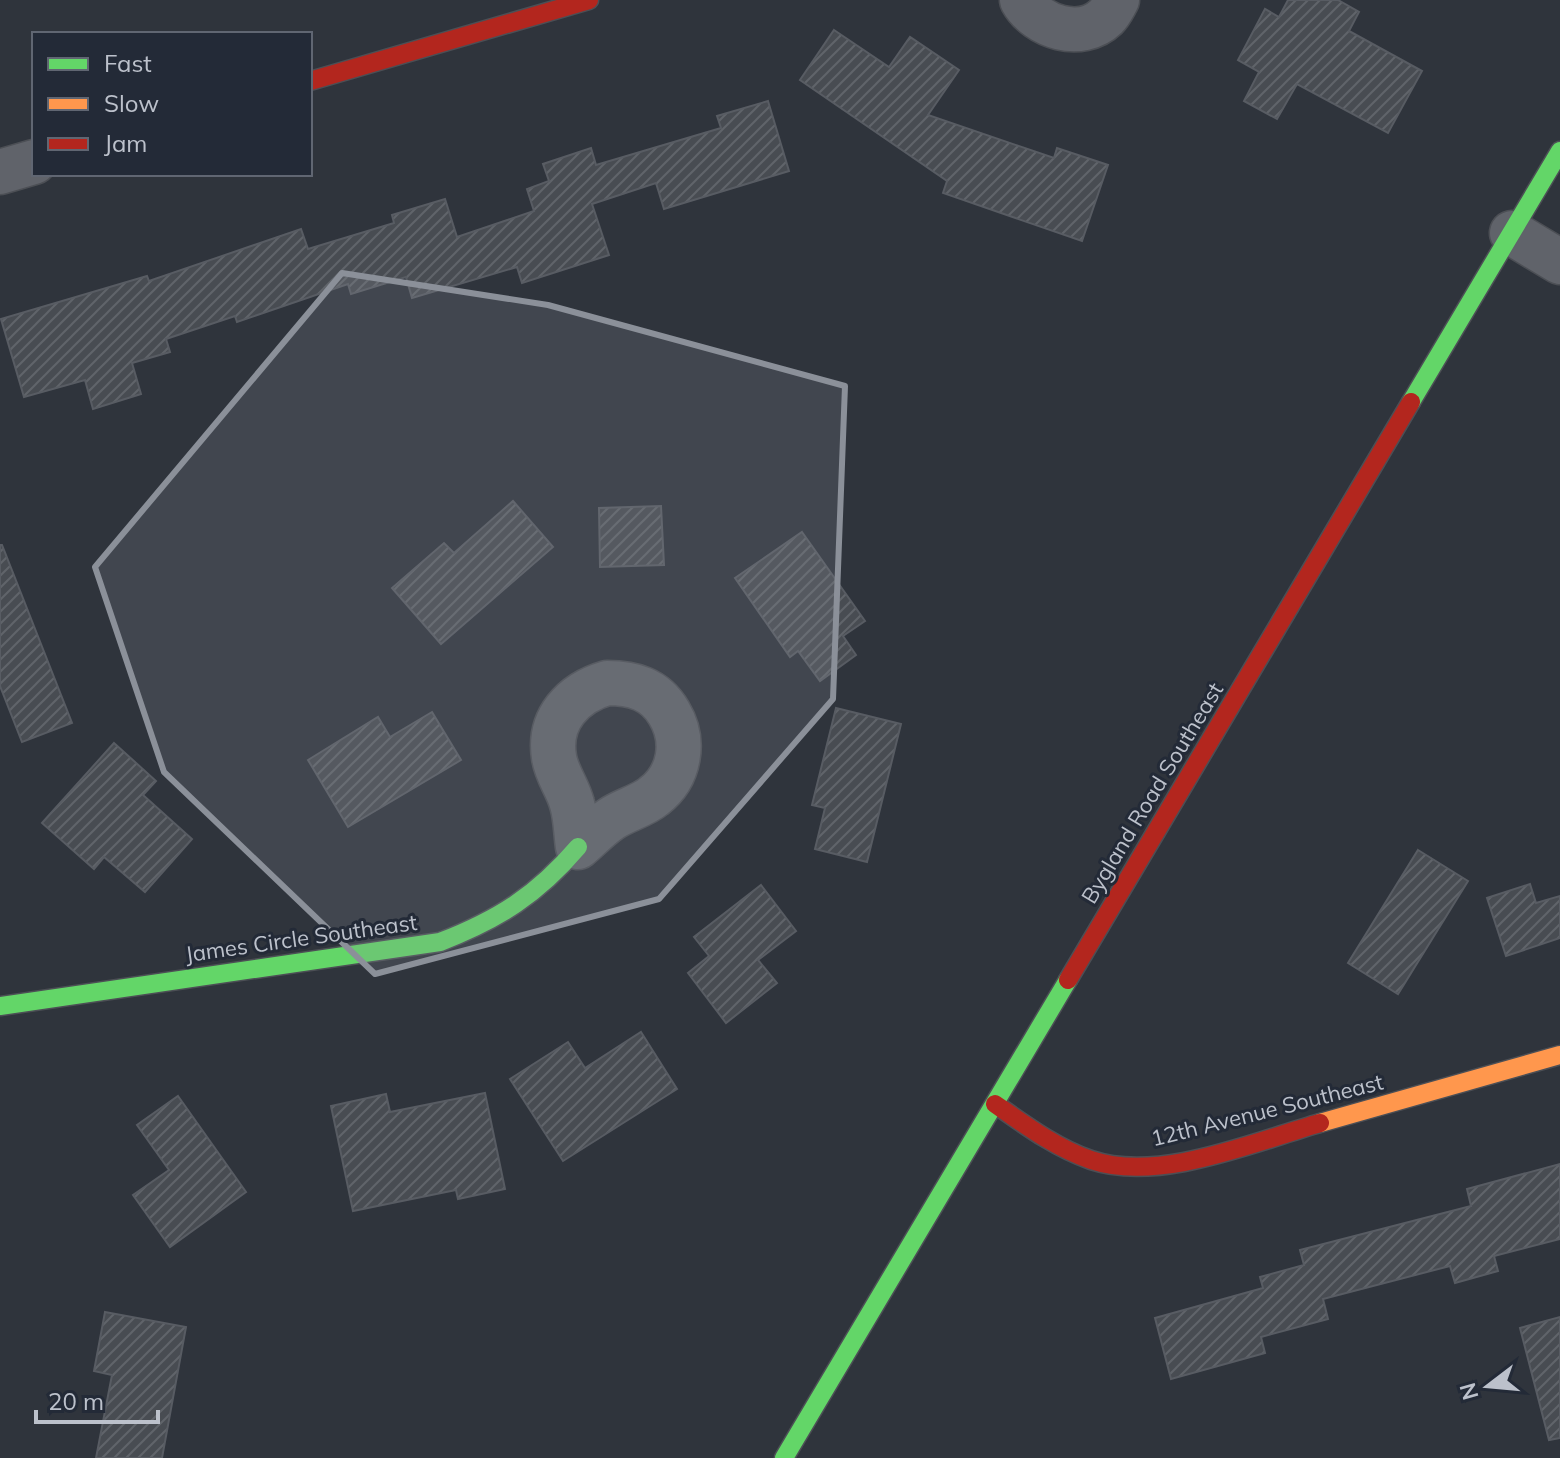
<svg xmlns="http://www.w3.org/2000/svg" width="1560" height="1458" font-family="Mulish,sans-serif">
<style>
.building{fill:url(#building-hatch);stroke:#585c63;stroke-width:2}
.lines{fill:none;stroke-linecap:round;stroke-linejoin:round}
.street-casing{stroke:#4c4f55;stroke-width:47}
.fast-casing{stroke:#4c4f55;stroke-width:21}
.slow-casing{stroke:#4c4f55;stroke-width:21}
.jam-casing{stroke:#4c4f55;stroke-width:21}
.street{stroke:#60636a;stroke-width:44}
.fast{stroke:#63d668;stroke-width:18}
.slow{stroke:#ff974d;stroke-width:18}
.jam{stroke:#b3261e;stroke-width:18}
.marked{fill:#8b9099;fill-opacity:0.2;stroke:#8b9099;stroke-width:6;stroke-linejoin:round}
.labels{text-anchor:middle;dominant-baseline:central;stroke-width:6;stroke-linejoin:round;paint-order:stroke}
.street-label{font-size:22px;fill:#bcc1cb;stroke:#232a37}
</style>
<defs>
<pattern id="building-hatch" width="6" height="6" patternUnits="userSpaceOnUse" patternTransform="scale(2)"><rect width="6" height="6" fill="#484c52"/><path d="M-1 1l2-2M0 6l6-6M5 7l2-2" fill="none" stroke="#60646a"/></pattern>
</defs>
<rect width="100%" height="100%" fill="#2f343c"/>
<g class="building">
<path d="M 1288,0 L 1338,0 L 1359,12 L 1349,31 L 1422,71 L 1388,133 L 1297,84 L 1277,119 L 1244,101 L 1259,72 L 1238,60 L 1265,9 L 1279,17 Z"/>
<path d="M 834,30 L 889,67 L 910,37 L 959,70 L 928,115 L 1054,158 L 1057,148 L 1108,165 L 1082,241 L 943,193 L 947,181 L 800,80 Z"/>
<path d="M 768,101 L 789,171 L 664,209 L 656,183 L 592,204 L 609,255 L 522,283 L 517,267 L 412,298 L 406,277 L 351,294 L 348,284 L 237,322 L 235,316 L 166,339 L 170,352 L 132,363 L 141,394 L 93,409 L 85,380 L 24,397 L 1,319 L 147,276 L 149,281 L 301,229 L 308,249 L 394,223 L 392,215 L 445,199 L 457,237 L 534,211 L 527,189 L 549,181 L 543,164 L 591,148 L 596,165 L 721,128 L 717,116 Z"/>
<path d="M 513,501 L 553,547 L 441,644 L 392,588 L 444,543 L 454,553 Z"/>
<path d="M 661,506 L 664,565 L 600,567 L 599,508 Z"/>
<path d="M 802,532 L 865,621 L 843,636 L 856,655 L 820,681 L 798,651 L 790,657 L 735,578 Z"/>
<path d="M 0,545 L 2,545 L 72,723 L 22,742 L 0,686 Z"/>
<path d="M 836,708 L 901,724 L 867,862 L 815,849 L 825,808 L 812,805 Z"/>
<path d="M 432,712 L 461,760 L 348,827 L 308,760 L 378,717 L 390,737 Z"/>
<path d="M 114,743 L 156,781 L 143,795 L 192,839 L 145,892 L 104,857 L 94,869 L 42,823 Z"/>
<path d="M 1418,850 L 1468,881 L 1398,994 L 1348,963 Z"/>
<path d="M 1530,884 L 1536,903 L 1560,896 L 1560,938 L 1506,956 L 1487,898 Z"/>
<path d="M 761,885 L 796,931 L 758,960 L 777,983 L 726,1023 L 688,973 L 709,956 L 694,937 Z"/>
<path d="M 641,1032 L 677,1089 L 563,1161 L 510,1079 L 568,1042 L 585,1068 Z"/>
<path d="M 485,1093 L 505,1189 L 458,1199 L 456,1190 L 353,1211 L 331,1106 L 386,1094 L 390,1112 Z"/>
<path d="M 178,1096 L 246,1192 L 170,1247 L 133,1195 L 169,1170 L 137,1125 Z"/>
<path d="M 1560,1164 L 1560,1239 L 1494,1256 L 1498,1271 L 1455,1283 L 1450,1266 L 1323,1299 L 1328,1319 L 1261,1337 L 1265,1353 L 1171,1379 L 1155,1318 L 1263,1288 L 1260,1277 L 1304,1265 L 1300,1250 L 1471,1206 L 1467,1189 Z"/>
<path d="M 105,1312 L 186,1327 L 162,1458 L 96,1458 L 112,1375 L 94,1371 Z"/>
<path d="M 1560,1317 L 1560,1438 L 1549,1440 L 1520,1328 Z"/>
</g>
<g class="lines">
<defs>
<g id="street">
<path d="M 1022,0 C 1037,27 1081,41 1106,17 C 1111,12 1114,5 1117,0"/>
<path d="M 0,172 L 34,162"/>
<path d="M 1512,233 L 1560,262"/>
<path d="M 607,683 C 633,683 655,689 669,713 C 686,741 680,776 654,796 C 642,806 624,810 611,819 C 599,827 589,838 578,847 C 576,833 576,817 572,804 C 568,788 556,773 554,757 C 548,719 573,693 607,683 Z"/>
</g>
<g id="fast">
<path d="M 1411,402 L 1560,151"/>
<path d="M 0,1006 L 440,942 C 499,919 537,895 578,847"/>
<path d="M 784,1458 L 1068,980"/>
</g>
<path id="slow" d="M 1320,1123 L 1560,1055"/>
<g id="jam">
<path d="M 310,81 L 589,0"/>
<path d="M 1068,980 L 1411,402"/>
<path d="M 995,1104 C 1025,1125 1056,1148 1091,1160 C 1159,1183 1254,1142 1320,1123"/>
</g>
</defs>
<use href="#street" class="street-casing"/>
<use href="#fast" class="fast-casing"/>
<use href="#slow" class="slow-casing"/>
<use href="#jam" class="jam-casing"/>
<use href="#street" class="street"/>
<use href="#fast" class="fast"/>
<use href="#slow" class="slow"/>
<use href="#jam" class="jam"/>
</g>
<path class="marked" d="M 342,273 L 548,305 L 845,386 L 833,699 L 659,899 L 375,974 L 164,772 L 95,567 Z"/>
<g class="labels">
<g class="street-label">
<text transform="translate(1152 793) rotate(-59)">Bygland Road Southeast</text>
<text transform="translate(301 938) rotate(-8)">James Circle Southeast</text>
<text transform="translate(1267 1110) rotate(-14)">12th Avenue Southeast</text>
</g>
</g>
<rect x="32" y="32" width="280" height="144" fill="#232a37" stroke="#606672" stroke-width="2"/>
<rect x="48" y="58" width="40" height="12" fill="#63d668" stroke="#606672" stroke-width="2"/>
<text x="104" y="72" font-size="24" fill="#bcc1cb">Fast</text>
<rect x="48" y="98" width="40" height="12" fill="#ff974d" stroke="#606672" stroke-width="2"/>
<text x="104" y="112" font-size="24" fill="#bcc1cb">Slow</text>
<rect x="48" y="138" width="40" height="12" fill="#b3261e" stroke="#606672" stroke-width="2"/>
<text x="104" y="152" font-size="24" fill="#bcc1cb">Jam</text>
<g transform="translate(1488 1386) rotate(254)" stroke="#232a37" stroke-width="6" paint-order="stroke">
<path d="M0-6L14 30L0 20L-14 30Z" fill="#bcc1cb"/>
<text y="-12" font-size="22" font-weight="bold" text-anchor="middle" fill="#bcc1cb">N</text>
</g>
<path d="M36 1410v12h122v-12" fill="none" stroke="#bcc1cb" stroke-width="4"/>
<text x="48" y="1410" font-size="24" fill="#bcc1cb" stroke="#232a37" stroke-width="6" paint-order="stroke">20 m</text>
</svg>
